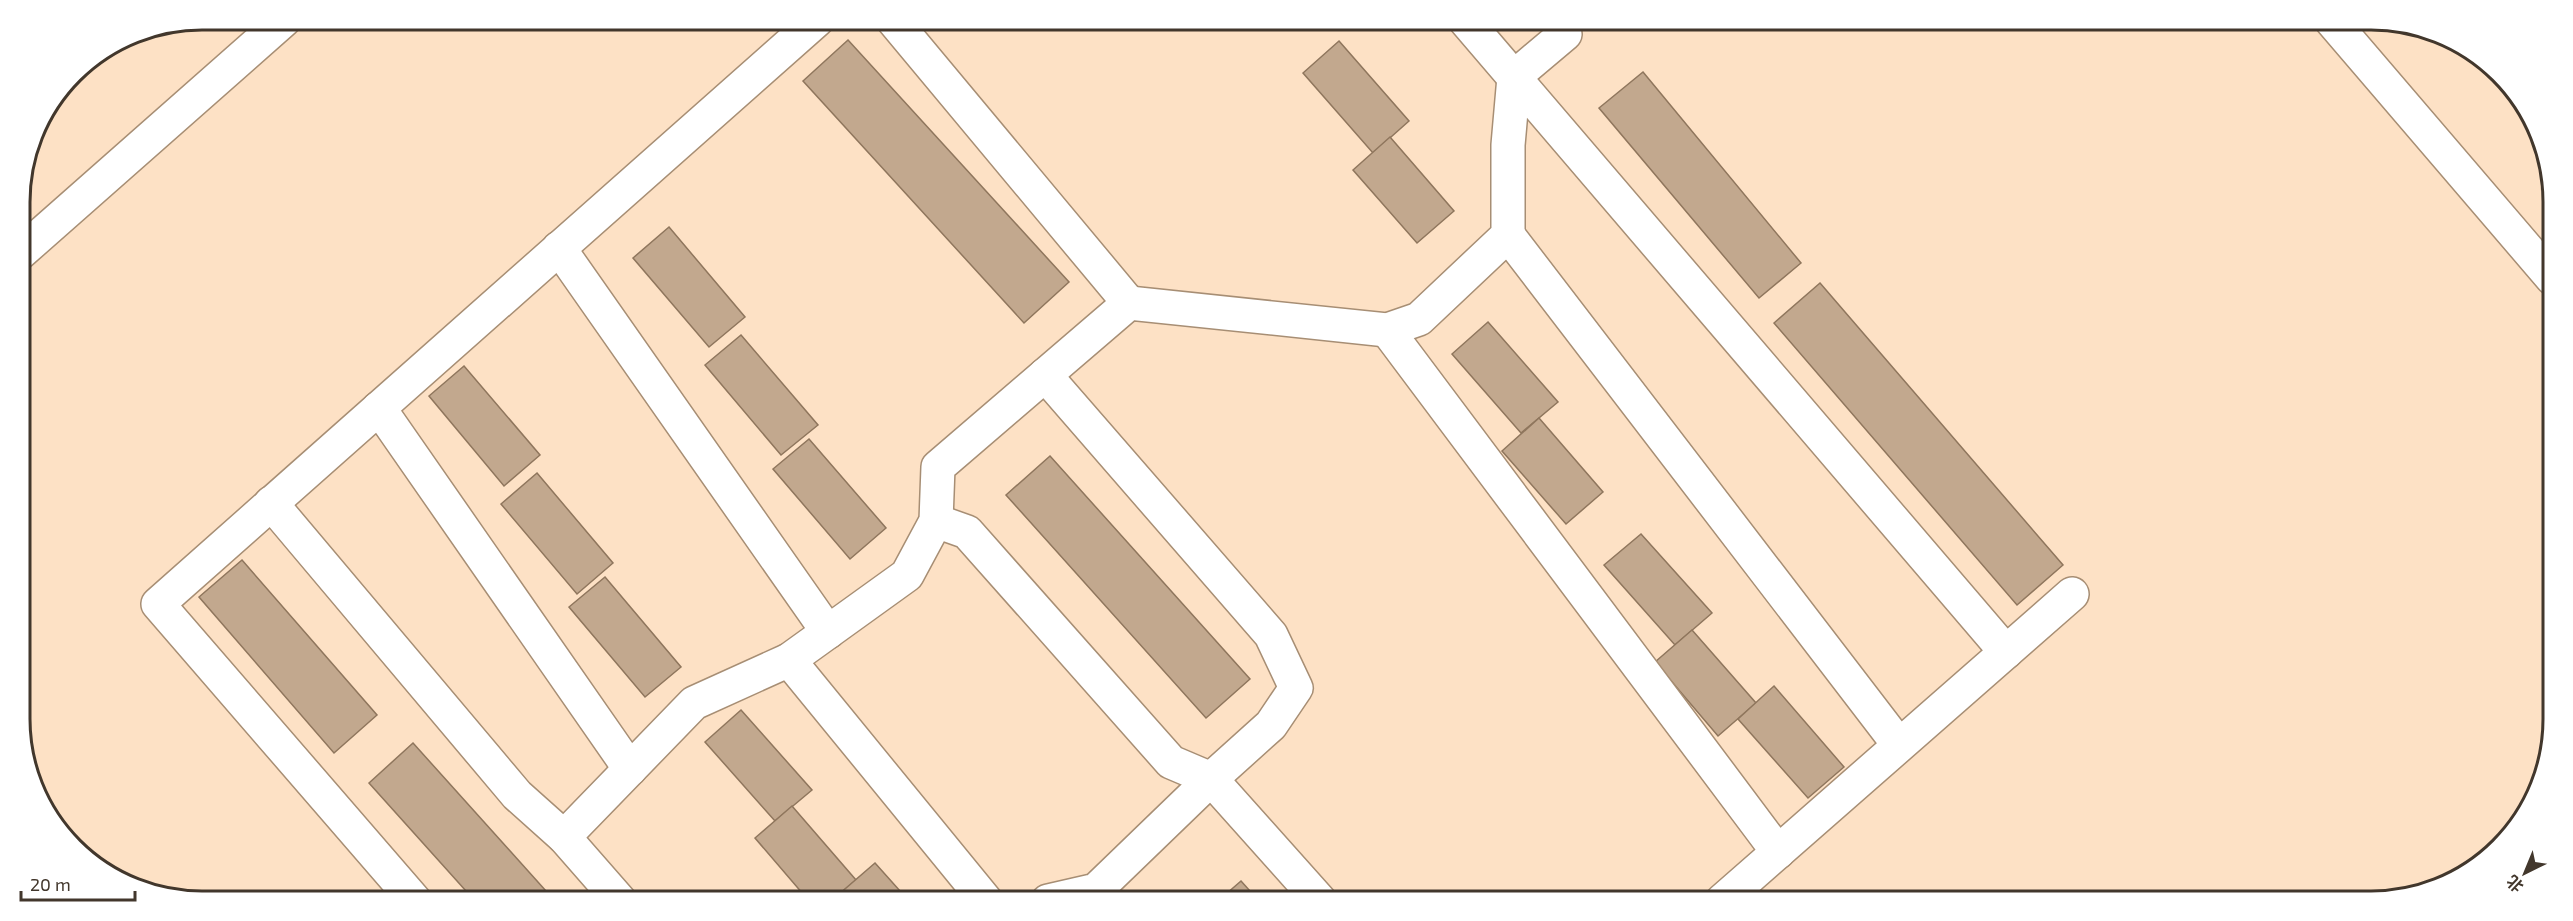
<svg xmlns="http://www.w3.org/2000/svg" width="2573" height="921" font-family="'Exo 2','Noto Sans SC',sans-serif">
<style>
.building{fill:#c2a88e;stroke:#8f765d;stroke-width:1.5}
.lines{fill:none;stroke-linecap:round;stroke-linejoin:round}
.minor-casing{stroke:#a78e74;stroke-width:36}
.minor{stroke:#fff;stroke-width:33}
.rim{fill:none;stroke:#42372c;stroke-width:3}
</style>
<rect width="100%" height="100%" fill="#fde1c5"/>
<g class="building">
<path d="M 848,40 L 1069,282 L 1024,323 L 803,81 Z"/>
<path d="M 1339,41 L 1409,121 L 1373,153 L 1303,73 Z"/>
<path d="M 1643,72 L 1801,263 L 1759,298 L 1599,108 Z"/>
<path d="M 1390,137 L 1454,211 L 1417,243 L 1353,170 Z"/>
<path d="M 669,227 L 745,317 L 709,347 L 633,258 Z"/>
<path d="M 1820,283 L 2063,565 L 2017,605 L 1774,323 Z"/>
<path d="M 1488,322 L 1558,402 L 1521,433 L 1452,354 Z"/>
<path d="M 741,335 L 818,425 L 781,455 L 705,365 Z"/>
<path d="M 464,366 L 540,455 L 504,486 L 429,396 Z"/>
<path d="M 1539,418 L 1603,492 L 1566,524 L 1502,451 Z"/>
<path d="M 809,439 L 886,528 L 850,559 L 773,469 Z"/>
<path d="M 1050,456 L 1250,679 L 1206,718 L 1006,495 Z"/>
<path d="M 537,473 L 613,563 L 577,594 L 501,504 Z"/>
<path d="M 1641,534 L 1712,613 L 1675,645 L 1604,565 Z"/>
<path d="M 242,560 L 377,715 L 334,753 L 199,597 Z"/>
<path d="M 605,577 L 681,667 L 645,697 L 569,607 Z"/>
<path d="M 1692,630 L 1756,703 L 1718,736 L 1655,662 Z"/>
<path d="M 1774,686 L 1844,767 L 1808,798 L 1738,719 Z"/>
<path d="M 741,710 L 812,790 L 775,821 L 705,742 Z"/>
<path d="M 413,743 L 555,901 L 475,901 L 369,783 Z"/>
<path d="M 792,806 L 856,880 L 831,901 L 809,901 L 755,838 Z"/>
<path d="M 875,863 L 909,901 L 844,901 L 838,895 Z"/>
<path d="M 1241,881 L 1259,901 L 1218,901 Z"/>
</g>
<g class="lines">
<defs>
<g id="minor">
<path d="M 893,20 L 1129,303"/>
<path d="M 1465,20 L 2006,652"/>
<path d="M 2331,20 L 2552,278"/>
<path d="M 1508,235 L 1899,745"/>
<path d="M 559,248 L 828,632"/>
<path d="M 20,253 L 284,20"/>
<path d="M 1387,330 L 1778,852"/>
<path d="M 1045,375 L 1271,635 L 1296,688 L 1271,725 L 1211,779 L 1096,890 L 1048,901"/>
<path d="M 379,408 L 630,769"/>
<path d="M 271,503 L 517,795 L 564,837 L 620,901"/>
<path d="M 936,521 L 967,532 L 1171,762 L 1211,779 L 1320,901"/>
<path d="M 789,660 L 986,901"/>
<path d="M 564,837 L 694,703 L 789,660 L 907,575 L 936,521 L 938,467 L 1129,303 L 1387,330 L 1419,319 L 1508,235 L 1508,145 L 1514,77 L 1565,34"/>
<path d="M 415,901 L 158,604 L 817,20"/>
<path d="M 1722,901 L 2072,594"/>
</g>
</defs>
<use href="#minor" class="minor-casing"/>
<use href="#minor" class="minor"/>
</g>
<path d="M0 0H2573V921H0ZM202 30H2371A172 172 0 0 1 2543 202V719A172 172 0 0 1 2371 891H202A172 172 0 0 1 30 719V202A172 172 0 0 1 202 30Z" fill="#fff" fill-rule="evenodd"/>
<path class="rim" d="M202 30H2371A172 172 0 0 1 2543 202V719A172 172 0 0 1 2371 891H202A172 172 0 0 1 30 719V202A172 172 0 0 1 202 30Z"/>
<g transform="translate(2525 873) rotate(223)" stroke="#ffffff" stroke-width="4.5" paint-order="stroke">
<path d="M0-4.5L10 22L0 15L-10 22Z" fill="#42372c"/>
<text y="-9" font-size="16" font-weight="bold" text-anchor="middle" fill="#42372c">北</text>
</g>
<path d="M21 891v9h114v-9" fill="none" stroke="#42372c" stroke-width="3"/>
<text x="30" y="891" font-size="18" fill="#42372c" stroke="#ffffff" stroke-width="4.5" paint-order="stroke">20 m</text>
</svg>
